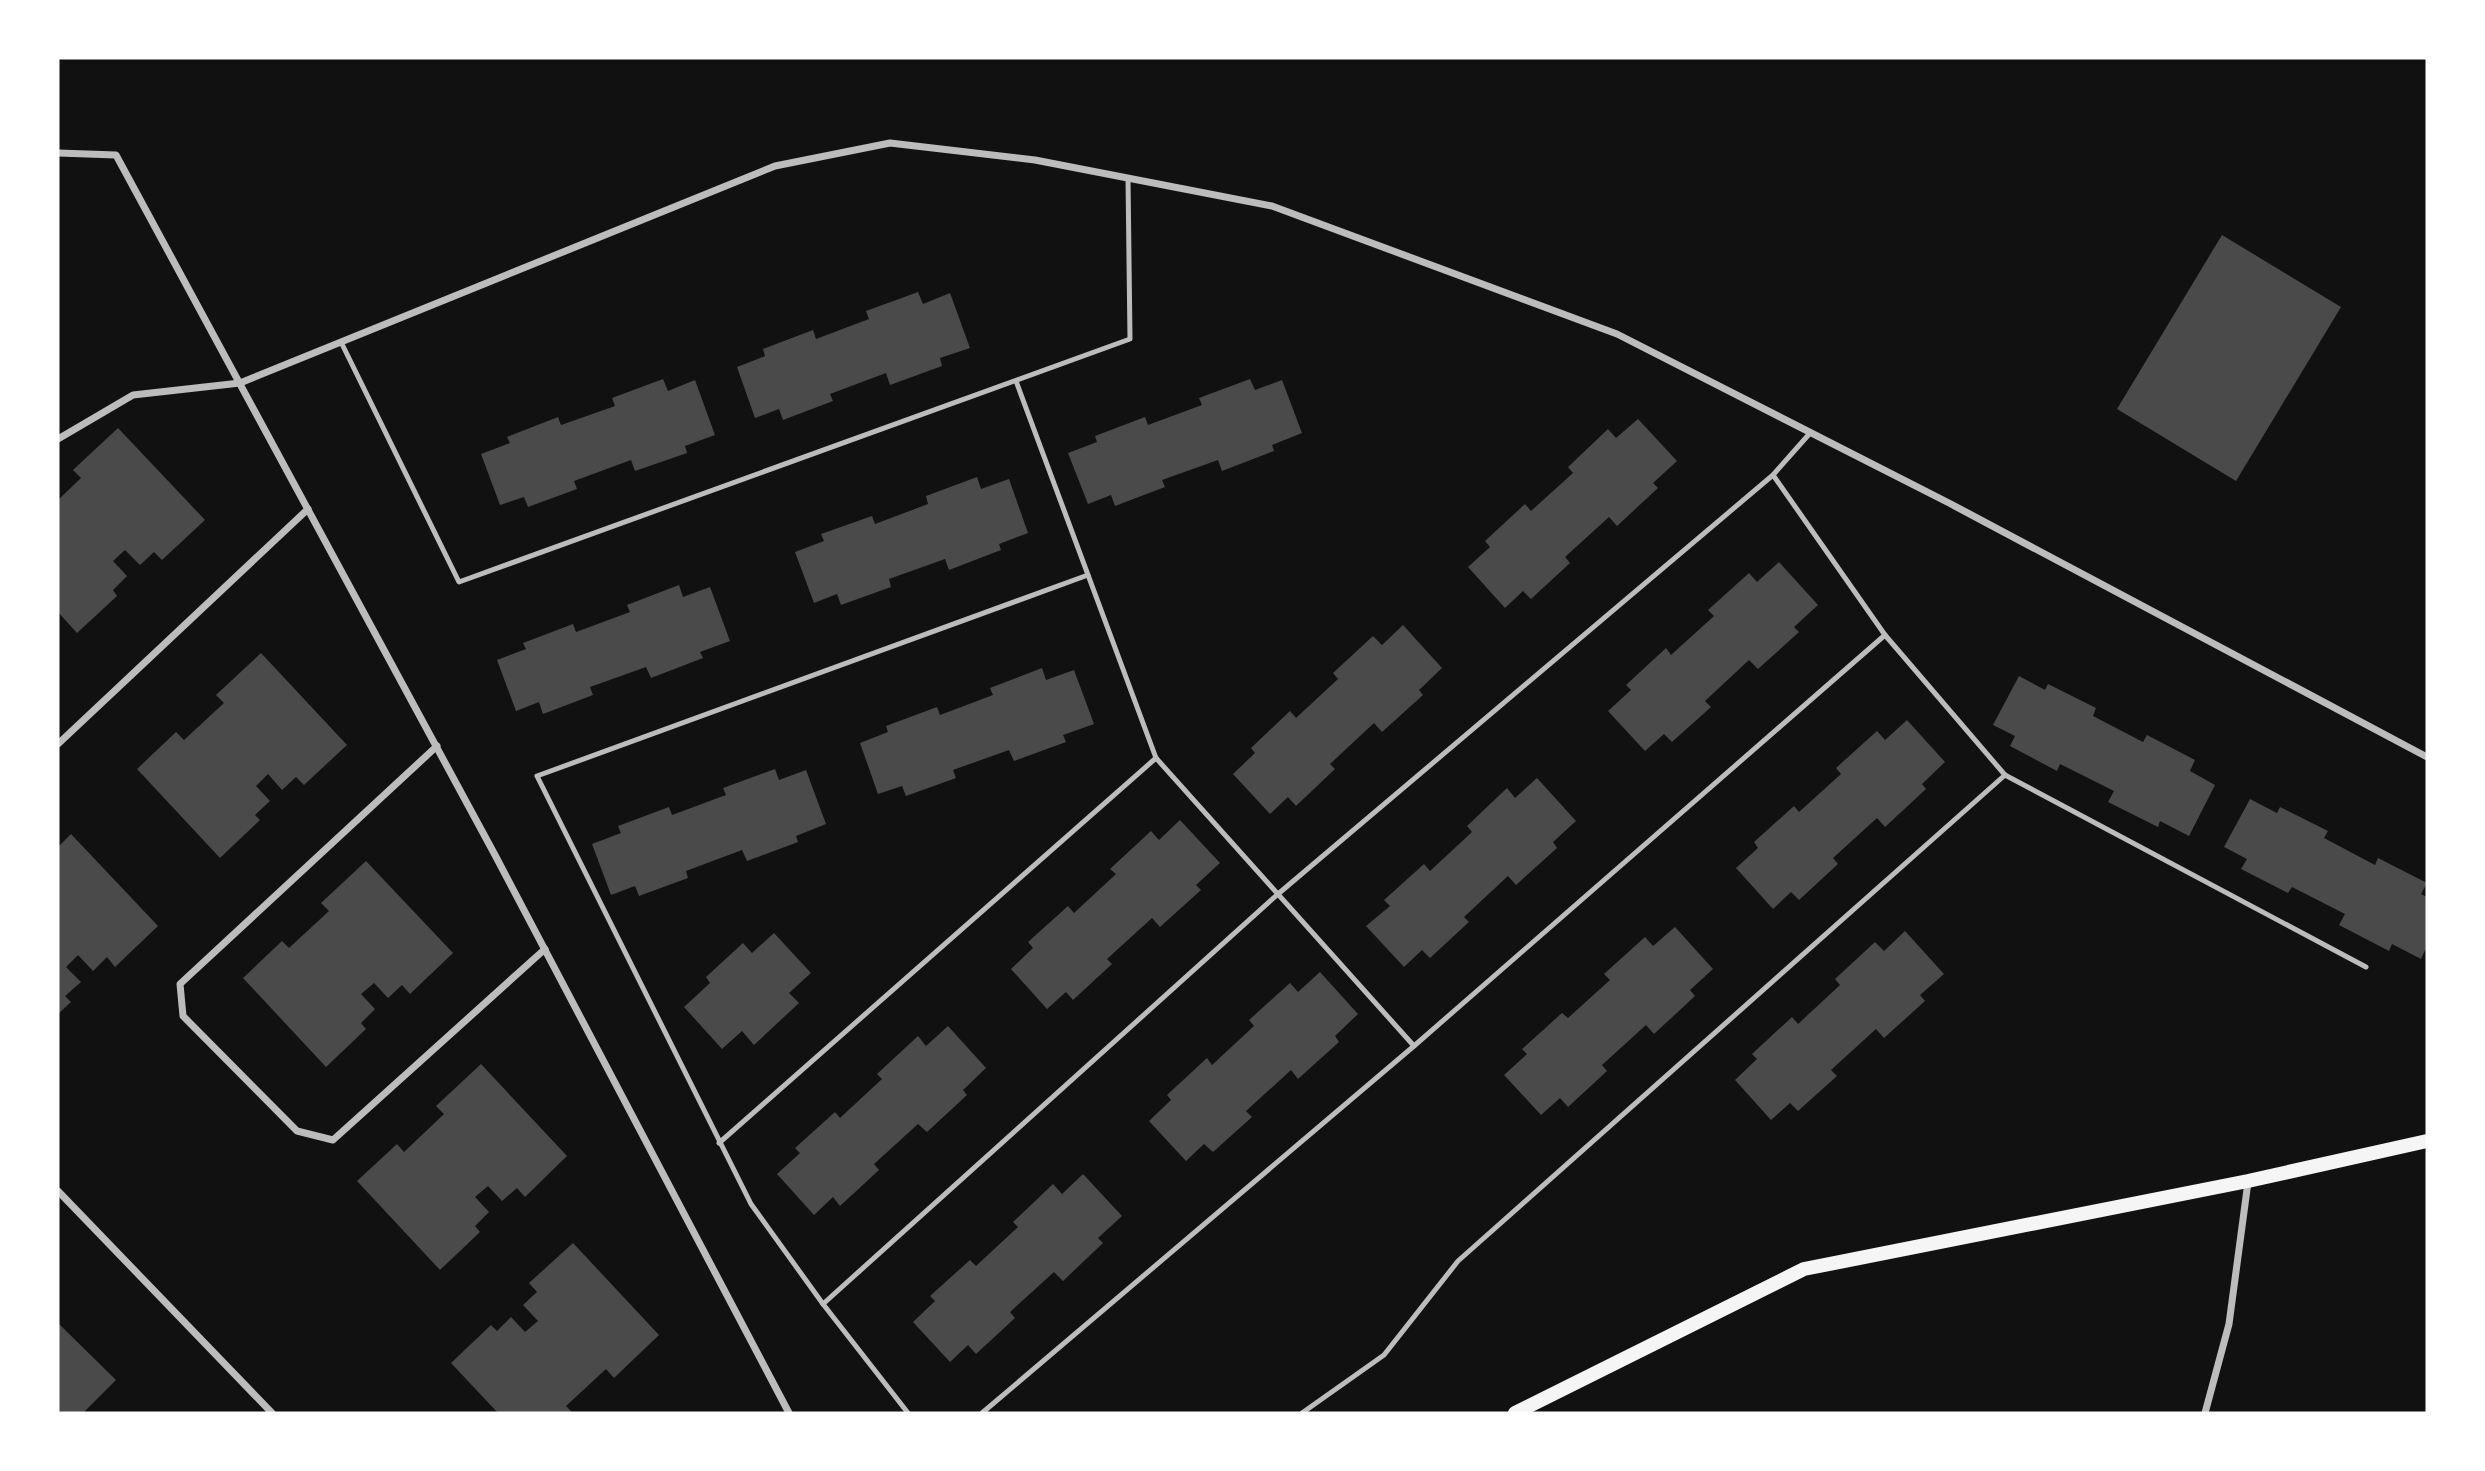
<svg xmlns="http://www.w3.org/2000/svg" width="2485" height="1471" font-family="'Golos Text',sans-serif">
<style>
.building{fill:#4a4a4a}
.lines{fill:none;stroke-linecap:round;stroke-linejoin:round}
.service{stroke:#bcbcbc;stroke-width:5}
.minor{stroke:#bcbcbc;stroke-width:7}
.secondary{stroke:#f5f5f5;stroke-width:14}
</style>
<rect width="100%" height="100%" fill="#111"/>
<g class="building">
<path d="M 2222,235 L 2341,307 L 2236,481 L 2117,409 Z"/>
<path d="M 918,292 L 923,304 L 950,293 L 970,348 L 940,358 L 942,366 L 890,385 L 886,373 L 830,394 L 833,401 L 783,420 L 779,409 L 755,418 L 737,367 L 765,356 L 763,349 L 813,330 L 816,339 L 869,319 L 866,311 Z"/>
<path d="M 663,379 L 668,391 L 695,380 L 715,435 L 685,446 L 687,453 L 635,471 L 631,460 L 574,481 L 577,489 L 528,507 L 524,497 L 500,505 L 481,454 L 510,443 L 507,437 L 558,417 L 561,425 L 615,406 L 612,398 Z"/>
<path d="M 1250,379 L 1255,390 L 1282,380 L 1302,433 L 1272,445 L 1274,451 L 1222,471 L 1218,460 L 1162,480 L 1165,487 L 1115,506 L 1111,495 L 1088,504 L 1068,453 L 1097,442 L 1095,436 L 1145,417 L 1148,425 L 1202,405 L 1199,398 Z"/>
<path d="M 1638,419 L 1677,461 L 1653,483 L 1658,488 L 1617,526 L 1609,517 L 1565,557 L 1570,563 L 1531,599 L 1523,591 L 1505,608 L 1468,567 L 1490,547 L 1485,541 L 1525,504 L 1531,511 L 1573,473 L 1568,467 L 1608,429 L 1616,438 Z"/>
<path d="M 118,428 L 205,520 L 162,560 L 154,552 L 140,565 L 125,550 L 113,561 L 127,576 L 113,590 L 117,596 L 77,633 L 58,612 L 58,500 L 81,478 L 73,470 Z"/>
<path d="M 977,477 L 981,489 L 1009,479 L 1028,533 L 999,544 L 1001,550 L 949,570 L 945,559 L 889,579 L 891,587 L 841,605 L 837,594 L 814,603 L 795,552 L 824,541 L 821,534 L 872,516 L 875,524 L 928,504 L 926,496 Z"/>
<path d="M 1779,562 L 1818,605 L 1794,627 L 1799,632 L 1758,669 L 1749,660 L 1705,701 L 1711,707 L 1672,742 L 1664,734 L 1645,751 L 1608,711 L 1631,690 L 1626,685 L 1666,648 L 1671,655 L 1714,616 L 1708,610 L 1749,573 L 1757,582 Z"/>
<path d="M 679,585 L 683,597 L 710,587 L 730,641 L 700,652 L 703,658 L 651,678 L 646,667 L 590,687 L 593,695 L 543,714 L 539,702 L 516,711 L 497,660 L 526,649 L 523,643 L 573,624 L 576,632 L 630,612 L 627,605 Z"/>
<path d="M 1403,625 L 1442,668 L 1419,690 L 1423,695 L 1382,732 L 1374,723 L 1330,764 L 1335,769 L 1296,806 L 1288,797 L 1270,814 L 1233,774 L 1255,753 L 1251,748 L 1290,711 L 1296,718 L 1338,679 L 1333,673 L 1373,636 L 1382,645 Z"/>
<path d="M 261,653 L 347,745 L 304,785 L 296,777 L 282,790 L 268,774 L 256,786 L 270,801 L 255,815 L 260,820 L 220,858 L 137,769 L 176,732 L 184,740 L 224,703 L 216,695 Z"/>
<path d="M 1042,668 L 1046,680 L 1074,670 L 1094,724 L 1063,735 L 1066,742 L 1014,761 L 1009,750 L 953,770 L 956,778 L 906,796 L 902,786 L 878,794 L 860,743 L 888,732 L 886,726 L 937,707 L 940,715 L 993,695 L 990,688 Z"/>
<path d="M 2019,676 L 2045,690 L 2048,684 L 2096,708 L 2093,716 L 2143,742 L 2147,735 L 2195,760 L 2190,771 L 2215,785 L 2189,836 L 2160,821 L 2158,827 L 2108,802 L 2114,791 L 2060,764 L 2057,771 L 2010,746 L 2015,736 L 1993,725 Z"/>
<path d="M 1907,720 L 1945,762 L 1922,784 L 1926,789 L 1885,827 L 1877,818 L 1833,858 L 1838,864 L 1799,900 L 1791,892 L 1773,909 L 1736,868 L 1758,848 L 1754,842 L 1794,806 L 1799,812 L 1841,774 L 1836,768 L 1877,731 L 1885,740 Z"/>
<path d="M 775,769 L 779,780 L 806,770 L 826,824 L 796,836 L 798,842 L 747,861 L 742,850 L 686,871 L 688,878 L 639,896 L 635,886 L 611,895 L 592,844 L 621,833 L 618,826 L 669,807 L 672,815 L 726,795 L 723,788 Z"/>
<path d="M 1537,778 L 1576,821 L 1553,842 L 1557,848 L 1516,885 L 1508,876 L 1464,917 L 1469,922 L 1430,958 L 1422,950 L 1404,967 L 1366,926 L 1390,906 L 1384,900 L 1424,864 L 1430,871 L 1472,832 L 1467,826 L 1507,788 L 1515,798 Z"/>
<path d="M 2250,799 L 2277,813 L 2280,807 L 2328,831 L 2324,838 L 2375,865 L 2378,858 L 2427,883 L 2421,894 L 2427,897 L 2427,946 L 2421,959 L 2392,944 L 2389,951 L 2339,925 L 2345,914 L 2292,887 L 2288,893 L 2241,869 L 2247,859 L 2224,847 Z"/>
<path d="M 1180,820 L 1220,863 L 1196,885 L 1201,890 L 1160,927 L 1152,918 L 1107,959 L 1112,964 L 1073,1000 L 1066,992 L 1047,1009 L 1011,969 L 1033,948 L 1028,942 L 1068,906 L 1074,913 L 1116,874 L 1110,869 L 1151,831 L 1159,840 Z"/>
<path d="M 71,834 L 158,926 L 115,967 L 107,957 L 93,971 L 78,955 L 66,967 L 81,982 L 65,996 L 71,1002 L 58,1014 L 58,847 Z"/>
<path d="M 366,861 L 453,953 L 410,994 L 402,985 L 388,998 L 374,983 L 361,994 L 375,1009 L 361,1023 L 366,1029 L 326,1067 L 243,978 L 282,941 L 289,948 L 329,911 L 321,903 Z"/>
<path d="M 1675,927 L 1713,969 L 1690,990 L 1695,996 L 1654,1034 L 1646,1025 L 1602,1065 L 1607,1071 L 1568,1107 L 1560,1098 L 1541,1115 L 1504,1075 L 1527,1054 L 1522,1049 L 1562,1013 L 1568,1018 L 1610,980 L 1604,974 L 1645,937 L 1653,946 Z"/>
<path d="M 1905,931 L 1944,974 L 1920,995 L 1925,1001 L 1884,1038 L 1876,1029 L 1831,1070 L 1837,1076 L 1798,1111 L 1790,1103 L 1771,1120 L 1735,1080 L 1757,1059 L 1752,1054 L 1792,1017 L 1798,1024 L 1840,985 L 1835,979 L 1875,942 L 1884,951 Z"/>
<path d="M 774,933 L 811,973 L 789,993 L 799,1003 L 754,1045 L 742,1031 L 722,1049 L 684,1007 L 710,983 L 706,977 L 743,943 L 752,953 Z"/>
<path d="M 1320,972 L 1358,1014 L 1335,1036 L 1339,1042 L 1298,1079 L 1291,1070 L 1246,1111 L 1252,1117 L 1213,1152 L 1204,1144 L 1186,1161 L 1149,1121 L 1171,1100 L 1167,1095 L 1207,1058 L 1212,1065 L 1254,1026 L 1249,1020 L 1290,983 L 1298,992 Z"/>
<path d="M 948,1026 L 986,1068 L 963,1090 L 967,1095 L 927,1132 L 918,1124 L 874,1164 L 879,1170 L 840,1206 L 833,1197 L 814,1215 L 777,1174 L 800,1153 L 795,1148 L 835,1112 L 840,1118 L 882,1079 L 877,1074 L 918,1036 L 926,1046 Z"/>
<path d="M 481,1064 L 567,1156 L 525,1197 L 517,1188 L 502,1201 L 488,1186 L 475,1197 L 489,1212 L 475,1226 L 480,1232 L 440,1270 L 357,1181 L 397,1144 L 404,1152 L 444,1114 L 436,1106 Z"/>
<path d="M 1083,1174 L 1122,1216 L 1098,1238 L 1103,1243 L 1063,1281 L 1054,1272 L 1010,1312 L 1015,1318 L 976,1354 L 968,1345 L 950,1362 L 913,1322 L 935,1301 L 930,1296 L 970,1260 L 976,1266 L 1018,1227 L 1013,1222 L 1053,1184 L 1062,1194 Z"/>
<path d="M 573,1243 L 659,1335 L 614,1378 L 606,1369 L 566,1406 L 573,1413 L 498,1413 L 451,1363 L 491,1325 L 497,1331 L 511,1317 L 525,1332 L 538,1321 L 523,1305 L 537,1292 L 529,1283 Z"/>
<path d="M 58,1323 L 116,1380 L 83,1413 L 58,1413 Z"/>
</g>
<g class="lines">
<g class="service">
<path d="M 341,342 L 459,582 L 1130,339 L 1128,178"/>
<path d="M 1016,381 L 1156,758 L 1414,1046"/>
<path d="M 1773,475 L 1885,635 L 2005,775 L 2366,967"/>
<path d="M 719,1143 L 1156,758"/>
<path d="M 823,1304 L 1278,894 L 1773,475 L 1811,432"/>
<path d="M 908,1413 L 823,1304 L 751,1204 L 537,776 L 1088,575"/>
<path d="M 982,1413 L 1414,1046 L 1885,635"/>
<path d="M 1302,1413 L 1384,1355 L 1458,1261 L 2005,775"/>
</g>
<g class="minor">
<path d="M 58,153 L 116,155 L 495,855 L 789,1413"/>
<path d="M 58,439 L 133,395 L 240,383 L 775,166 L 890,143 L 1035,160 L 1272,206 L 1617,334 L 1949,503 L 2427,757"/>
<path d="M 58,744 L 308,509"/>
<path d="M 437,746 L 180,984 L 183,1016 L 297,1131 L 333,1140 L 545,949"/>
<path d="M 58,1191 L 272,1413"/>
<path d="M 2205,1413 L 2229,1324 L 2248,1182"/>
</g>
<path class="secondary" d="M 1515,1413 L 1804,1269 L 2248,1181 L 2427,1141"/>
</g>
<rect width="2485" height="1471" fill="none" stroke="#ffffff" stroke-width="119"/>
</svg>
